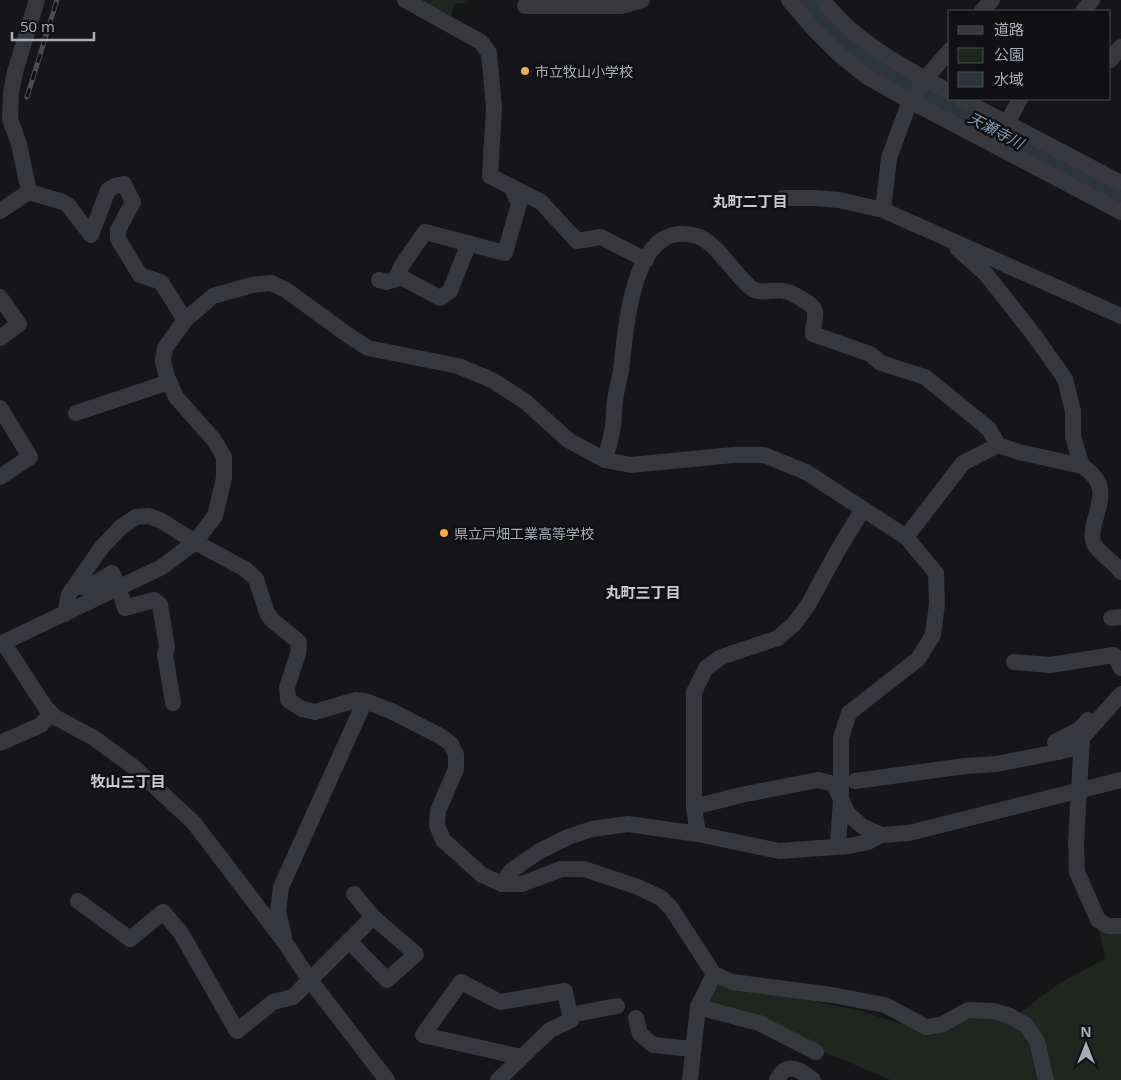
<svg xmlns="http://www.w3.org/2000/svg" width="1121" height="1080" font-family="'Open Sans','Noto Sans JP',sans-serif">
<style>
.green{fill:#1e261f}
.water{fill:#2c353c}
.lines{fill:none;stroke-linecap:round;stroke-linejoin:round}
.minor{stroke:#37383d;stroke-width:16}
.rail-casing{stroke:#4a4c52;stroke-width:5}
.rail{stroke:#111113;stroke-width:3;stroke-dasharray:9;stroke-linecap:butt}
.poi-dot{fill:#f2b134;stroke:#111113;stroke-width:2}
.labels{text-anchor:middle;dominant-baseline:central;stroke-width:5;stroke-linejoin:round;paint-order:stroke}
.poi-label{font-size:14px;fill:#a8adb8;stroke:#111113;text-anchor:start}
.water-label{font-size:15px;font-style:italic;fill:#7f9bb3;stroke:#111113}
.neighbourhood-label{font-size:15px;font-weight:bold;fill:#c9ccd4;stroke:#111113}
</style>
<rect width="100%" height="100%" fill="#161618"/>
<g class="green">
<path d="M 418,0 L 468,0 L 467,4 L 455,3 L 450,19 Z"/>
<path d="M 1099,930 L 1121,931 L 1121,1080 L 891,1080 L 706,1003 L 718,981 L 861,1011 L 935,1035 L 976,1015 L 1006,1023 L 1061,982 L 1105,959 Z"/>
</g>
<path class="water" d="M 797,0 L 814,0 L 818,5 L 883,61 L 1028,142 L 1121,190 L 1121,206 L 948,116 L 858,63 Z"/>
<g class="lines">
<g class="minor">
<path d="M 405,0 L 481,42 L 489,53 L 494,108 L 490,176 L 541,202 L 577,241 L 601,237 L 646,260"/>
<path d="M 789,0 L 812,27 L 840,55 L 866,76 L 910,101 L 1121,212"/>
<path d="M 823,0 C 854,42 905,68 950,92"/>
<path d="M 525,6 L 621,6 L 642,0"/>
<path d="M 982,11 L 992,0"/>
<path d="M 1083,11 L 1092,0"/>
<path d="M 1110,60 L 1121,47"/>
<path d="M 961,99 L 1121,183"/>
<path d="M 1007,123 L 1020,99"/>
<path d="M 29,192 L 19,144 L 10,119 L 11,93 L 15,72 L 37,0"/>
<path d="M 783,198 L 814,198 L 839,200 L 883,210 L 1121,316"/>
<path d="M 883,210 L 889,158 L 910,101 L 925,79 L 950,50"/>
<path d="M 0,211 L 29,192 L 63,202 L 68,205 L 91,235 L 108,190 L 115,186 L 124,184 L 133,202 L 118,230 L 118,239 L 140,275 L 161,282 L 185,320"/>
<path d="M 958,249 L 986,274 L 1037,339 L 1065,379 L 1073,411 L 1073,437 L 1082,466"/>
<path d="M 397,275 L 440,298 L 450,291 L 469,243"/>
<path d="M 379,280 L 386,282 L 396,279 L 402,265 L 425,232 L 505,253 L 519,204 L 511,186"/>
<path d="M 0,297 L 19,324 L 0,338"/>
<path d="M 0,408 L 30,457 L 0,477"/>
<path d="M 76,413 L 169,382"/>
<path d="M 605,460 C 608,449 611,438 613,427 C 614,419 614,410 615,401 C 616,391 619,381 621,371 C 626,331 631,216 697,236 C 715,241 735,275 751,288 C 760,295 773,289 784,291 C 792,293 813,303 815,311 C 816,318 813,327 813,334 L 870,354 L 881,363 L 925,377 L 989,429 L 998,445"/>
<path d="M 906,537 L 963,463 L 998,445 L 1019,452 L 1082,466 C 1108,483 1101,498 1094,524 C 1093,530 1091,538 1094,544 C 1098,553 1115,562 1121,572"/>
<path d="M 75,587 L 88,587 L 112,573 L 115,579"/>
<path d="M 122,598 L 125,608 L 154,600 L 160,605 L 167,647 L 165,654 L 173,703"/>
<path d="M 65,614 L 69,594 L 102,547 L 121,527 L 136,517 L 149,516 L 162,521 L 195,542 L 245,569 L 256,579 L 267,613 L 272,620 L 299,642 L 298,654 L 287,687 L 288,700 L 302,709 L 315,712 L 356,700 L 365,701 L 391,711 L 442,737 L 451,744 L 456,755 L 456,769 L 438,811 L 437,825 L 443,840 L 482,875 L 502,884 L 522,884 L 561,869 L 584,869 L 638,887 L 661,898 L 671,908 L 714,974 L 732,982 L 832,995 L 885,1005 L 926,1027 L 941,1025 L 968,1010 L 993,1011 L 1010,1016 L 1026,1025 L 1037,1041 L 1046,1080"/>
<path d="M 1111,618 L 1121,617"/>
<path d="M 3,642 L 46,708 L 55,717 L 94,738 L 135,768 L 194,823 L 286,944 L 309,979 L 387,1080"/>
<path d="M 0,644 L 162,567 L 195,542 L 215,516 L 224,478 L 224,457 L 214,440 L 176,397 L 167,377 L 163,361 L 165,348 L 185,320 L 213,296 L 252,285 L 271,283 L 286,290 L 345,333 L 368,348 L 458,366 L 492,380 L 526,402 L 568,440 L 605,460 L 631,465 L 733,455 L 764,455 L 806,472 L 906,537 L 936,573 L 937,604 L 933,635 L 918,659 L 849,713 L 841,738 L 841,799 L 848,814 L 862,826 L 881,835 L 909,833 L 1121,780"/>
<path d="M 1014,662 L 1050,665 L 1114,655 L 1121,668"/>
<path d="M 1121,694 L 1082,738 L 1076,843 L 1077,872 L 1098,920 L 1108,926 L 1121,926"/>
<path d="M 0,743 L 41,725 L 51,713"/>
<path d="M 1082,746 L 1058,752 L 1055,742 L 1080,729 L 1088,720"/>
<path d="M 855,781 L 965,766 L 996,764 L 1058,752"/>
<path d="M 694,807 L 741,795 L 818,780 L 834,784 L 841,799 L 838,845"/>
<path d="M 698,834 L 694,807 L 694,692 L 706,668 L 721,657 L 778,638 L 794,624 L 808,605 L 838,550 L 863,509"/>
<path d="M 502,884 L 511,871 L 538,852 L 568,837 L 592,829 L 628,824 L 698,834 L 779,851 L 849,846 L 868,842 L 881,835"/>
<path d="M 78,901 L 130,939 L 163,912 L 181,933 L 237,1031 L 273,1002 L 293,997 L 373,917 L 354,894"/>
<path d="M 284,937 L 278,911 L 281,887 L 365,701"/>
<path d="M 349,941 L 387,980 L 416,954 L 373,917"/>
<path d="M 698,1007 L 759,1023 L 816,1052"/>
<path d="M 570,1015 L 617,1006"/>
<path d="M 636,1018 L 640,1034 L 653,1045 L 693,1049"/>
<path d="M 498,1080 L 550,1030 L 571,1020 L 565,991 L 500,1002 L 461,982 L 423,1035 L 521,1057"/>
<path d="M 690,1080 L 698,1007 L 714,974"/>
<path d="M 777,1080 C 779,1077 782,1071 785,1070 C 794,1065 807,1075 813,1080"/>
</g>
<defs>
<path id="rail" d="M 27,97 L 57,0"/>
</defs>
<use href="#rail" class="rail-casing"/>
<use href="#rail" class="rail"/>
</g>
<g class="poi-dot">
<circle cx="525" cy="71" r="5"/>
<circle cx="444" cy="533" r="5"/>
</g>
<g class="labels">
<g class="poi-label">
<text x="535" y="71">市立牧山小学校</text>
<text x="454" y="533">県立戸畑工業高等学校</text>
</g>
<g class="water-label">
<text transform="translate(996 130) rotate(28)">天瀬寺川</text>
</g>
<g class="neighbourhood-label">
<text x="750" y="201">丸町二丁目</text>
<text x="643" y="592">丸町三丁目</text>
<text x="128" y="781">牧山三丁目</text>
</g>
</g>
<rect x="948" y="10" width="162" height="90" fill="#111113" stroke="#4d4f55"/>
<rect x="958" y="26" width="25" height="8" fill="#37383d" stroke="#4d4f55"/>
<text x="994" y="35" font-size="15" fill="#a8adb8">道路</text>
<rect x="958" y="48" width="25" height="15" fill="#1e261f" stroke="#4d4f55"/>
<text x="994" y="60" font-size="15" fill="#a8adb8">公園</text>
<rect x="958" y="72" width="25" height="15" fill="#2c353c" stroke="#4d4f55"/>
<text x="994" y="85" font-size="15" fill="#a8adb8">水域</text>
<g transform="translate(1086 1045)" stroke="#111113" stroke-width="4" paint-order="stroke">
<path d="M0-4L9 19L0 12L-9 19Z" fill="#a8adb8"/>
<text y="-8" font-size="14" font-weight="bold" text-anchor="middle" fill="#a8adb8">N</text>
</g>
<path d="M12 32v8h82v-8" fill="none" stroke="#a8adb8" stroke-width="2.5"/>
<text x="20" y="32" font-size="15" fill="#a8adb8" stroke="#111113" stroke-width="4" paint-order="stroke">50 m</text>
</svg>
